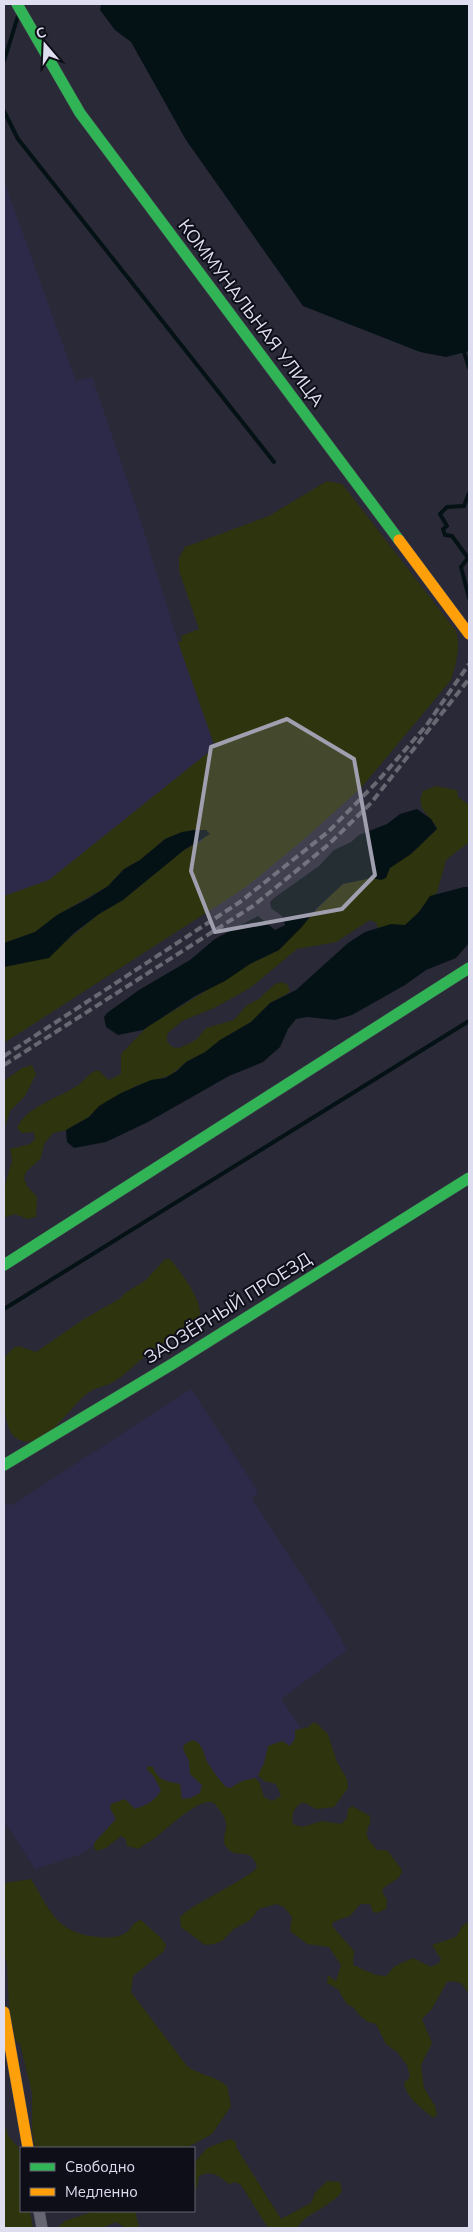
<svg xmlns="http://www.w3.org/2000/svg" width="473" height="2232" font-family="'Nunito Sans',sans-serif">
<style>
.built{fill:#2c2a48}
.green{fill:#2e340d}
.water{fill:#051215}
.lines{fill:none;stroke-linecap:round;stroke-linejoin:round}
.stream{stroke:#051215;stroke-width:4}
.street-casing{stroke:#444450;stroke-width:12}
.fast-casing{stroke:#444450;stroke-width:12}
.slow-casing{stroke:#444450;stroke-width:12}
.street{stroke:#666572;stroke-width:11}
.fast{stroke:#30b455;stroke-width:11}
.slow{stroke:#ff9f0a;stroke-width:11}
.rail{stroke:#686873;stroke-width:4;stroke-dasharray:8 4;stroke-linecap:butt}
.marked{fill:#9f9faf;fill-opacity:0.2;stroke:#9f9faf;stroke-width:4;stroke-linejoin:round}
.labels{text-anchor:middle;dominant-baseline:central;stroke-width:4;stroke-linejoin:round;paint-order:stroke}
.street-label{font-size:18px;fill:#dedef0;stroke:#0e0e19}
</style>
<rect width="100%" height="100%" fill="#2a2937"/>
<g class="built">
<path d="M 4,181 L 76,381 L 92,377 L 137,509 L 178,642 L 215,747 L 49,880 L 4,896 Z"/>
<path d="M 191,1389 L 258,1491 L 252,1499 L 332,1622 L 347,1650 L 281,1699 L 310,1741 L 224,1799 L 207,1796 L 174,1820 L 163,1802 L 79,1855 L 35,1869 L 4,1821 L 4,1504 L 12,1505 Z"/>
</g>
<g class="green">
<path d="M 327,481 L 342,484 L 347,490 L 456,631 C 461,647 456,664 451,680 L 361,788 L 303,840 L 246,887 L 4,1043 L 4,967 L 23,963 L 59,947 L 99,914 L 123,900 L 184,850 L 202,841 L 206,830 L 182,832 L 165,839 L 140,860 L 124,869 L 108,886 L 57,915 L 35,932 L 4,943 L 4,896 L 49,880 L 215,747 L 178,642 L 182,641 L 181,636 L 199,629 L 179,571 L 179,558 L 185,547 L 269,516 Z"/>
<path d="M 436,786 L 457,790 L 458,797 L 469,805 L 469,842 L 446,860 L 437,893 C 423,899 420,918 406,924 C 398,927 387,926 378,928 L 376,923 L 370,920 L 336,942 L 297,949 L 250,988 L 214,1008 L 182,1021 L 167,1034 L 167,1041 L 172,1047 L 179,1048 L 192,1042 L 198,1038 L 206,1028 L 234,1020 L 247,1005 L 259,999 L 275,984 L 282,982 L 288,985 L 290,992 L 270,1003 L 251,1022 L 220,1040 L 206,1052 L 186,1062 L 171,1075 L 138,1085 L 104,1103 L 89,1117 L 66,1130 L 53,1133 L 44,1144 L 41,1158 L 26,1172 L 24,1179 L 27,1186 L 37,1197 L 36,1217 L 27,1219 L 15,1214 L 4,1218 L 4,1188 L 12,1161 L 10,1149 L 30,1144 L 35,1139 L 34,1132 L 22,1133 L 17,1128 C 26,1107 58,1098 77,1086 C 85,1081 88,1073 98,1070 L 109,1080 L 121,1074 L 121,1054 L 147,1027 L 250,964 L 279,950 L 339,886 L 352,881 L 373,878 L 377,879 L 394,864 L 411,854 L 437,829 C 432,814 414,811 423,791 Z"/>
<path d="M 32,1065 L 36,1074 L 25,1096 L 10,1111 L 4,1130 L 4,1081 L 22,1068 Z"/>
<path d="M 165,1259 L 170,1259 C 180,1271 205,1303 199,1318 C 193,1334 172,1337 160,1345 C 143,1355 131,1371 115,1381 C 107,1386 96,1387 88,1393 C 71,1404 43,1456 16,1438 C 0,1426 4,1378 4,1358 L 13,1348 L 19,1346 L 36,1352 L 84,1319 L 121,1298 L 125,1293 L 146,1280 Z"/>
<path d="M 312,1723 L 316,1723 L 328,1734 L 337,1762 L 347,1779 L 348,1788 L 334,1807 L 316,1809 L 305,1803 L 301,1803 C 294,1808 291,1815 293,1824 L 302,1827 L 322,1821 L 341,1824 L 347,1818 L 348,1809 L 352,1806 L 370,1816 C 372,1824 365,1830 367,1836 C 368,1840 374,1846 377,1850 L 387,1850 L 402,1870 C 401,1882 387,1881 382,1891 L 387,1900 L 386,1909 L 377,1913 L 373,1912 L 370,1904 L 360,1904 L 350,1916 L 333,1922 L 332,1926 L 354,1951 L 353,1965 L 376,1975 L 386,1976 L 395,1966 L 413,1958 L 431,1967 L 439,1963 L 441,1959 L 432,1945 L 456,1937 L 463,1925 L 469,1922 L 469,1994 L 461,1983 L 451,1981 L 447,1982 L 431,2010 L 422,2019 L 432,2043 L 421,2065 L 424,2088 L 435,2106 L 437,2115 L 433,2118 C 423,2109 406,2098 404,2083 L 410,2077 L 407,2065 L 397,2052 L 386,2044 L 376,2024 L 368,2022 L 358,2014 L 354,2008 L 346,2003 L 338,1989 L 327,1983 L 328,1975 L 336,1981 L 341,1965 L 329,1947 L 307,1944 L 290,1931 L 292,1917 L 284,1907 L 276,1904 L 259,1909 L 250,1920 L 234,1929 L 222,1941 L 214,1944 L 205,1945 L 181,1927 L 180,1918 C 183,1909 244,1881 257,1868 C 253,1846 237,1859 228,1849 C 219,1840 228,1832 226,1823 C 225,1816 219,1809 214,1803 C 200,1796 167,1829 155,1838 C 150,1842 144,1844 139,1849 L 127,1846 L 125,1838 L 121,1836 L 106,1848 L 97,1851 L 94,1848 L 94,1843 L 116,1819 L 110,1808 L 111,1804 L 125,1799 L 135,1809 C 146,1805 156,1801 161,1790 L 153,1775 L 147,1770 L 148,1766 L 153,1767 C 158,1781 167,1781 180,1784 L 182,1799 L 191,1798 L 200,1793 L 202,1785 L 190,1774 L 189,1761 L 183,1749 L 184,1745 L 192,1740 C 205,1744 203,1756 209,1765 C 214,1772 220,1781 226,1787 L 230,1788 L 242,1781 L 255,1778 L 259,1782 L 264,1797 L 272,1801 L 281,1796 L 276,1784 L 264,1781 L 258,1775 L 264,1763 L 268,1746 L 282,1741 L 290,1746 L 295,1739 L 295,1730 L 309,1727 Z"/>
<path d="M 31,1879 C 50,1910 56,1933 97,1937 C 105,1938 116,1938 124,1934 C 131,1931 132,1922 141,1920 L 162,1939 L 166,1945 L 164,1951 L 133,1976 L 131,1992 L 187,2066 C 199,2075 216,2076 227,2086 L 231,2106 L 212,2134 L 186,2148 L 35,2148 L 32,2130 L 32,2093 L 20,2044 L 15,2040 L 9,2007 L 7,1964 L 4,1954 L 4,1883 Z"/>
<path d="M 4,2123 L 9,2137 L 18,2147 L 21,2158 L 21,2211 L 30,2211 L 33,2228 L 4,2228 Z"/>
<path d="M 230,2139 L 236,2142 L 236,2147 L 281,2219 L 311,2203 L 315,2193 L 327,2181 L 340,2182 L 342,2191 C 333,2206 300,2216 298,2228 L 268,2228 L 241,2185 L 235,2182 L 229,2184 C 219,2176 212,2169 199,2176 L 197,2188 L 194,2192 L 194,2163 L 207,2148 Z"/>
<path d="M 94,2211 L 135,2211 L 139,2227 L 126,2228 L 116,2222 L 102,2228 L 57,2228 L 65,2221 Z"/>
</g>
<g class="water">
<path d="M 101,4 L 469,4 L 469,351 L 446,357 L 420,352 L 303,306 L 186,140 L 131,42 L 115,30 L 100,10 Z"/>
<path d="M 417,809 L 431,819 L 437,829 L 411,854 L 390,868 L 386,878 L 381,880 L 372,878 L 343,884 L 316,909 L 301,928 L 279,950 L 250,964 L 225,981 L 195,996 L 143,1030 L 118,1035 L 106,1027 L 104,1017 L 107,1013 L 139,990 L 190,960 L 215,939 L 258,916 L 275,930 L 285,925 L 282,916 L 271,908 L 270,902 L 274,898 L 319,866 L 334,850 L 351,842 L 359,835 L 387,824 L 400,814 Z"/>
<path d="M 194,830 L 206,830 L 210,834 L 184,850 L 123,900 L 99,914 L 74,933 L 49,958 L 4,967 L 4,943 L 35,932 L 57,915 L 89,898 L 108,886 L 124,869 L 140,860 L 165,839 L 182,832 Z"/>
<path d="M 464,887 L 469,887 L 469,943 L 456,958 L 426,970 L 405,985 L 352,1015 L 335,1020 L 307,1017 L 296,1019 L 288,1029 L 280,1047 L 263,1062 L 229,1076 L 148,1122 L 106,1142 L 74,1148 L 67,1142 L 66,1130 L 89,1117 L 99,1106 L 121,1093 L 151,1080 L 165,1078 L 177,1071 L 186,1062 L 205,1052 L 220,1040 L 251,1022 L 270,1003 L 296,990 L 348,943 L 365,932 L 391,924 L 405,925 L 419,912 L 430,896 Z"/>
</g>
<g class="lines">
<g class="stream">
<path d="M 4,61 L 18,16"/>
<path d="M 4,111 L 18,139 L 274,462"/>
<path d="M 464,352 L 469,368"/>
<path d="M 469,493 L 464,506 L 447,507 L 440,514 L 447,526 L 443,529 L 445,535 L 452,536 L 468,558 L 461,567 L 469,598"/>
<path d="M 4,1309 L 469,1021"/>
</g>
<defs>
<path id="street" d="M 39,2211 L 42,2228"/>
<g id="fast">
<path d="M 17,4 L 80,113 L 399,540"/>
<path d="M 4,1265 L 469,968"/>
<path d="M 4,1465 L 174,1363 L 469,1178"/>
</g>
<g id="slow">
<path d="M 399,540 L 469,634"/>
<path d="M 4,2012 L 28,2148"/>
</g>
</defs>
<use href="#street" class="street-casing"/>
<use href="#fast" class="fast-casing"/>
<use href="#slow" class="slow-casing"/>
<use href="#street" class="street"/>
<use href="#fast" class="fast"/>
<use href="#slow" class="slow"/>
<g class="rail">
<path d="M 4,1056 L 240,902 L 328,832 L 377,782 L 426,726 L 469,664"/>
<path d="M 4,1065 L 253,906 L 328,845 L 371,803 L 469,679"/>
</g>
</g>
<path class="marked" d="M 287,719 L 354,759 L 375,875 L 342,909 L 215,932 L 191,871 L 211,747 Z"/>
<g class="labels">
<g class="street-label">
<text transform="translate(251 313) rotate(53)">КОММУНАЛЬНАЯ УЛИЦА</text>
<text transform="translate(228 1308) rotate(-32)">ЗАОЗЁРНЫЙ ПРОЕЗД</text>
</g>
</g>
<rect width="473" height="2232" fill="none" stroke="#dedef0" stroke-width="10"/>
<rect x="20" y="2147" width="175" height="65" fill="#0e0e19" stroke="#61616f"/>
<rect x="30" y="2163" width="25" height="8" fill="#30b455" stroke="#61616f"/>
<text x="65" y="2172" font-size="15" fill="#dedef0">Свободно</text>
<rect x="30" y="2188" width="25" height="8" fill="#ff9f0a" stroke="#61616f"/>
<text x="65" y="2197" font-size="15" fill="#dedef0">Медленно</text>
<g transform="translate(45 45) rotate(341)" stroke="#0e0e19" stroke-width="4" paint-order="stroke">
<path d="M0-4L9 19L0 12L-9 19Z" fill="#dedef0"/>
<text y="-8" font-size="14" font-weight="bold" text-anchor="middle" fill="#dedef0">С</text>
</g>
</svg>
